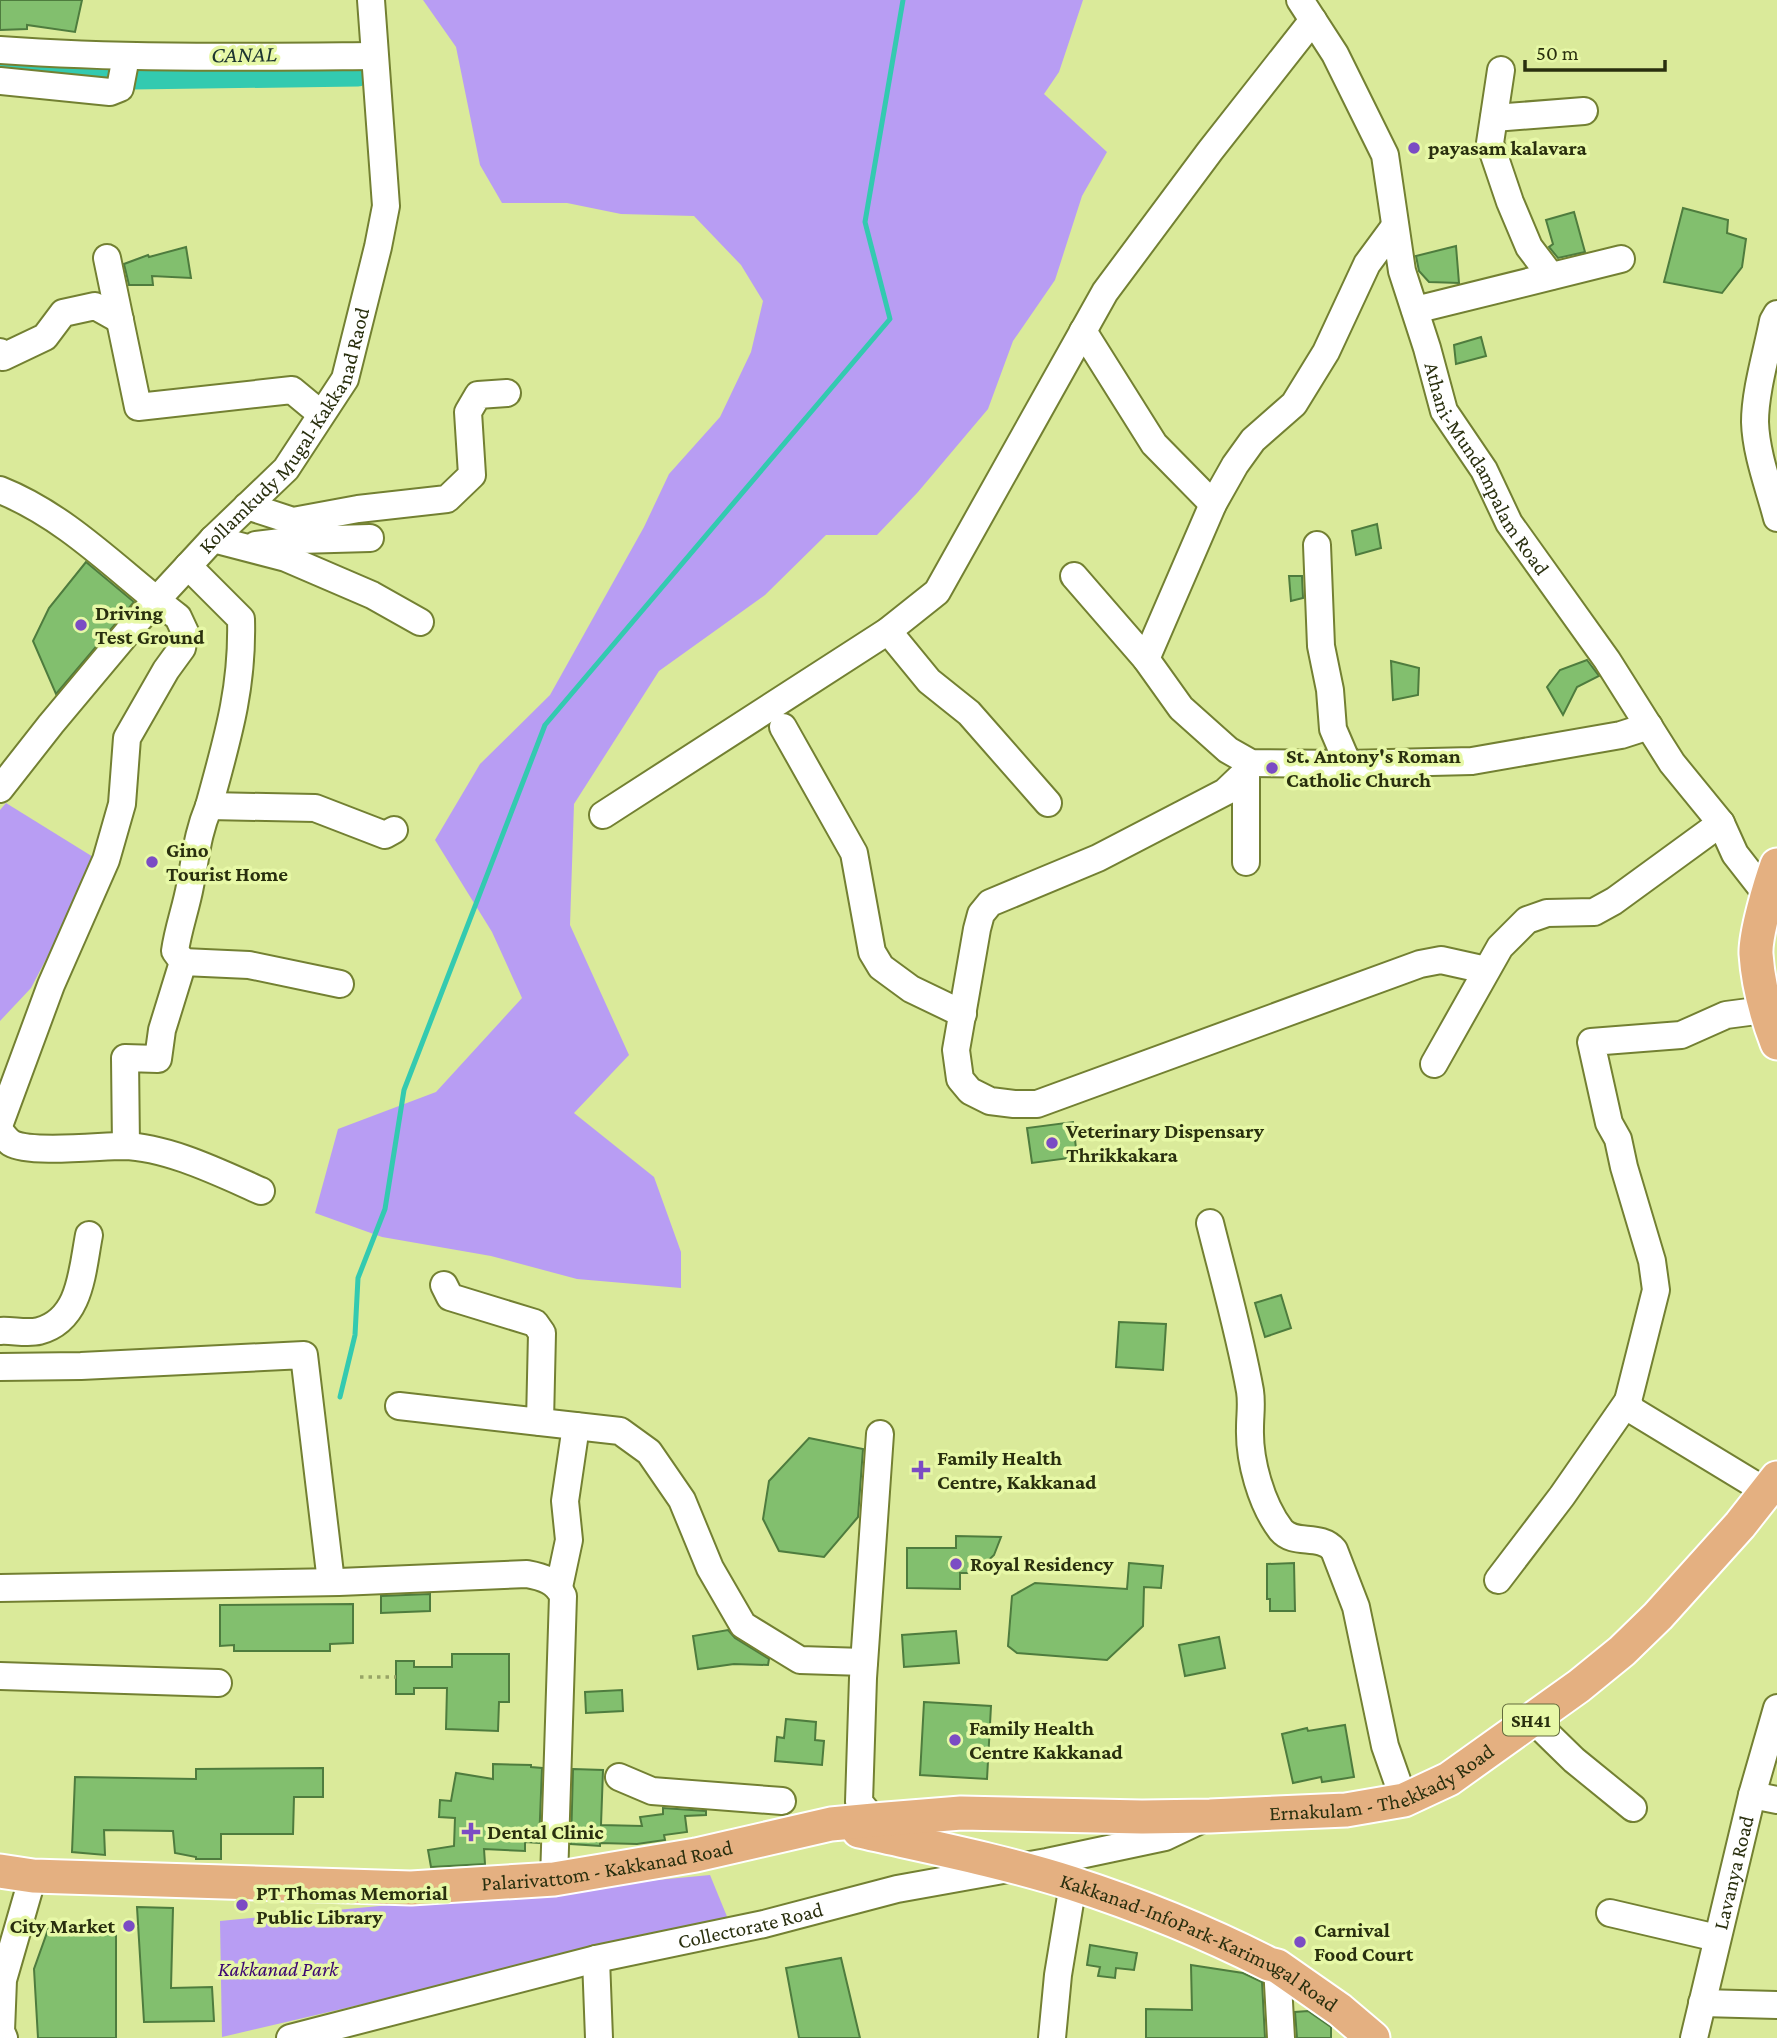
<svg xmlns="http://www.w3.org/2000/svg" width="1777" height="2038" font-family="'Crimson Pro',serif">
<style>
.green{fill:#b89df3}
.lines{fill:none;stroke-linecap:round;stroke-linejoin:round}
.stream{stroke:#33cab0;stroke-width:5}
.canal{stroke:#33cab0;stroke-width:19}
.building{fill:#82bf6e;stroke:#4e7c3e;stroke-width:2}
.minor-casing{stroke:#738032;stroke-width:30}
.major-casing{stroke:#fff;stroke-width:37}
.path{stroke:#98a466;stroke-width:3.5;stroke-dasharray:3.5 5;stroke-linecap:butt}
.minor{stroke:#fff;stroke-width:26}
.major{stroke:#e4b081;stroke-width:33}
.poi-dot{fill:#7b4cc4;stroke:#e7f8a7;stroke-width:2.5}
.labels{text-anchor:middle;dominant-baseline:central;stroke-width:7;stroke-linejoin:round;paint-order:stroke}
.shield{fill:#e7f8a7;stroke:#626b3c;stroke-width:2}
.shield-label{font-size:19px;font-weight:bold;fill:#292f0e}
.poi-label{font-size:21px;font-weight:bold;fill:#292f0e;stroke:#e7f8a7;text-anchor:start}
.street-label{font-size:21px;fill:#292f0e;stroke:#e7f8a7}
.park-label{font-size:21px;font-style:italic;fill:#3c0671;stroke:#e7f8a7}
.water-label{font-size:23px;font-style:italic;fill:#1d3530;stroke:#e7f8a7}
</style>
<rect width="100%" height="100%" fill="#daea9a"/>
<g class="green">
<path d="M 423,0 L 1083,0 L 1059,72 L 1044,94 L 1107,152 L 1082,196 L 1055,280 L 1013,341 L 988,409 L 918,492 L 877,535 L 826,535 L 765,595 L 659,671 L 574,804 L 570,925 L 629,1055 L 574,1113 L 654,1177 L 681,1252 L 681,1288 L 577,1279 L 491,1256 L 382,1237 L 315,1213 L 338,1129 L 436,1092 L 522,998 L 492,932 L 435,840 L 480,764 L 550,695 L 644,527 L 669,474 L 720,417 L 751,352 L 763,301 L 741,265 L 694,216 L 621,214 L 567,203 L 502,203 L 480,165 L 456,47 Z"/>
<path d="M 6,803 L 98,860 L 31,988 L 0,1021 L 0,810 Z"/>
<path d="M 710,1875 L 728,1919 L 222,2037 L 220,1921 Z"/>
</g>
<g class="lines">
<path class="stream" d="M 340,1397 L 355,1335 L 358,1278 L 385,1209 L 404,1090 L 545,725 L 890,319 L 865,222 L 903,0"/>
<g class="canal">
<path d="M 0,62 L 117,77"/>
<path d="M 132,80 L 358,77"/>
</g>
</g>
<g class="building">
<path d="M 0,0 L 82,0 L 75,32 L 27,25 L 27,29 L 0,30 Z"/>
<path d="M 1683,208 L 1728,220 L 1727,233 L 1746,239 L 1742,267 L 1722,293 L 1664,282 Z"/>
<path d="M 1574,212 L 1585,252 L 1558,258 L 1549,247 L 1553,244 L 1546,220 Z"/>
<path d="M 1456,246 L 1459,283 L 1429,282 L 1419,271 L 1416,256 Z"/>
<path d="M 186,247 L 191,278 L 152,276 L 153,285 L 129,285 L 124,264 L 148,255 L 149,257 Z"/>
<path d="M 1481,337 L 1486,356 L 1456,364 L 1454,345 Z"/>
<path d="M 1377,524 L 1381,548 L 1356,555 L 1352,531 Z"/>
<path d="M 86,562 L 134,602 L 56,694 L 33,641 L 49,608 Z"/>
<path d="M 1289,576 L 1302,576 L 1303,598 L 1291,601 Z"/>
<path d="M 1587,660 L 1599,676 L 1577,687 L 1563,715 L 1547,687 L 1560,670 Z"/>
<path d="M 1391,661 L 1419,668 L 1418,695 L 1393,700 Z"/>
<path d="M 1073,1122 L 1077,1157 L 1032,1163 L 1027,1128 Z"/>
<path d="M 1281,1295 L 1291,1328 L 1265,1337 L 1255,1303 Z"/>
<path d="M 1119,1322 L 1166,1324 L 1163,1370 L 1116,1367 Z"/>
<path d="M 809,1438 L 863,1449 L 858,1517 L 824,1557 L 779,1551 L 763,1519 L 769,1481 Z"/>
<path d="M 956,1536 L 1001,1537 L 994,1555 L 975,1573 L 960,1573 L 960,1589 L 907,1588 L 907,1548 L 956,1548 Z"/>
<path d="M 1129,1563 L 1163,1566 L 1161,1588 L 1144,1587 L 1143,1626 L 1107,1660 L 1017,1653 L 1008,1646 L 1012,1596 L 1035,1583 L 1127,1589 Z"/>
<path d="M 1294,1563 L 1295,1611 L 1270,1611 L 1270,1599 L 1267,1599 L 1267,1564 Z"/>
<path d="M 430,1594 L 430,1611 L 381,1613 L 381,1596 Z"/>
<path d="M 353,1604 L 353,1643 L 330,1644 L 330,1651 L 234,1651 L 234,1645 L 220,1646 L 220,1605 Z"/>
<path d="M 728,1630 L 735,1638 L 769,1659 L 768,1665 L 734,1664 L 698,1669 L 693,1636 Z"/>
<path d="M 956,1631 L 959,1663 L 904,1667 L 902,1635 Z"/>
<path d="M 1219,1637 L 1225,1668 L 1185,1676 L 1179,1645 Z"/>
<path d="M 452,1654 L 509,1654 L 509,1702 L 499,1702 L 498,1731 L 446,1729 L 447,1688 L 414,1688 L 414,1694 L 396,1694 L 396,1661 L 414,1661 L 414,1667 L 452,1667 Z"/>
<path d="M 622,1690 L 623,1711 L 586,1713 L 585,1692 Z"/>
<path d="M 924,1702 L 991,1706 L 987,1779 L 920,1775 Z"/>
<path d="M 786,1719 L 816,1722 L 815,1740 L 824,1741 L 822,1765 L 775,1761 L 777,1737 L 784,1738 Z"/>
<path d="M 1345,1725 L 1354,1777 L 1322,1782 L 1321,1777 L 1293,1783 L 1282,1734 L 1307,1728 L 1308,1731 Z"/>
<path d="M 493,1764 L 531,1765 L 531,1767 L 542,1768 L 539,1843 L 525,1842 L 525,1851 L 484,1849 L 485,1864 L 431,1867 L 428,1850 L 454,1846 L 455,1818 L 439,1817 L 440,1800 L 451,1801 L 456,1773 L 493,1779 Z"/>
<path d="M 323,1768 L 323,1797 L 294,1797 L 293,1834 L 221,1834 L 221,1859 L 196,1859 L 196,1857 L 175,1853 L 173,1831 L 104,1830 L 105,1855 L 72,1852 L 75,1777 L 196,1779 L 196,1769 Z"/>
<path d="M 573,1769 L 603,1770 L 601,1825 L 642,1826 L 640,1817 L 663,1814 L 663,1808 L 706,1811 L 706,1815 L 685,1816 L 687,1832 L 664,1835 L 665,1840 L 637,1844 L 600,1843 L 600,1846 L 571,1844 Z"/>
<path d="M 137,1907 L 173,1908 L 171,1988 L 212,1987 L 214,2021 L 144,2022 Z"/>
<path d="M 116,1922 L 116,2038 L 38,2038 L 34,1969 L 49,1927 Z"/>
<path d="M 1090,1945 L 1137,1953 L 1134,1970 L 1116,1968 L 1115,1978 L 1098,1976 L 1100,1967 L 1087,1965 Z"/>
<path d="M 841,1958 L 860,2038 L 799,2038 L 786,1968 Z"/>
<path d="M 1191,1965 L 1243,1973 L 1262,1982 L 1265,2038 L 1146,2038 L 1146,2009 L 1192,2010 Z"/>
<path d="M 1308,2011 L 1331,2027 L 1331,2038 L 1297,2038 L 1295,2012 Z"/>
</g>
<g class="lines">
<defs>
<g id="minor">
<path id="s1" d="M 1300,0 L 1335,54 L 1385,155 L 1402,271 L 1427,348 L 1444,411 L 1484,470 L 1509,523 L 1607,660 L 1672,763 L 1721,823 L 1735,854 L 1767,895 L 1777,900"/>
<path d="M 0,50 C 125,59 249,57 374,56"/>
<path d="M 1501,70 L 1490,143 L 1510,202 L 1529,247 L 1551,276"/>
<path d="M 0,81 L 110,92 L 120,88 L 126,57"/>
<path d="M 1494,118 L 1584,111"/>
<path d="M 107,258 L 138,407 L 292,390 L 321,414"/>
<path d="M 1415,310 L 1621,259"/>
<path d="M 1777,314 L 1773,321 C 1767,352 1755,391 1755,422 C 1756,454 1769,487 1777,518"/>
<path d="M 1083,331 L 1154,444 L 1213,504"/>
<path d="M 0,352 L 3,357 L 45,337 L 63,313 L 95,306 L 120,320"/>
<path d="M 0,490 C 68,517 120,573 178,617 L 185,632 L 182,648 L 166,670 L 127,738 L 122,804 L 106,860 L 51,985 L 0,1123"/>
<path d="M 247,506 L 293,521 L 358,509 L 447,499 L 472,475 L 468,412 L 478,395 L 507,393"/>
<path d="M 213,539 L 286,558 L 372,595 L 420,622"/>
<path d="M 256,545 L 298,540 L 370,538"/>
<path d="M 1317,545 L 1321,646 L 1330,690 L 1333,729 L 1348,764 L 1472,761 L 1621,735 L 1649,726"/>
<path d="M 188,566 L 241,619 C 243,689 227,740 209,806"/>
<path d="M 1074,576 L 1146,659 L 1181,708 L 1228,750 L 1251,763 L 1348,764"/>
<path d="M 888,631 L 929,681 L 969,713 L 1048,803"/>
<path d="M 1146,659 L 1213,504 L 1235,465 L 1253,440 L 1294,404 L 1326,352 L 1367,264 L 1395,226"/>
<path d="M 783,727 L 854,853 L 872,952 L 881,967 L 911,989 L 963,1014"/>
<path d="M 1251,763 L 1246,772 L 1225,792 L 1098,858 L 990,903 L 981,914 L 977,929 L 956,1050 L 960,1079 L 970,1091 L 990,1101 L 1014,1104 L 1037,1104 L 1420,964 L 1441,960 L 1486,970"/>
<path d="M 1246,772 L 1246,862"/>
<path id="s2" d="M 0,789 L 51,724 L 138,620 L 213,539 L 286,469 L 345,379 L 378,247 L 386,206 L 371,0"/>
<path d="M 603,815 L 888,631 L 937,592 L 1105,292 L 1210,151 L 1313,20"/>
<path d="M 183,962 L 249,965 L 340,984"/>
<path d="M 1764,1010 L 1726,1015 L 1681,1035 L 1591,1042 L 1609,1123 L 1618,1139 L 1624,1167 L 1652,1261 L 1656,1290 L 1628,1401 L 1632,1410 L 1767,1492"/>
<path d="M 1434,1064 L 1500,947 L 1527,920 L 1547,913 L 1594,912 L 1614,901 L 1721,823"/>
<path d="M 0,1131 C 3,1135 7,1140 11,1143 C 30,1154 100,1146 123,1146 C 168,1147 220,1173 261,1191"/>
<path d="M 126,1146 L 125,1058 L 158,1059 L 162,1030 L 183,962 L 175,951 C 178,929 186,908 190,886 C 196,856 197,835 209,806 L 315,808 L 385,835 L 394,830"/>
<path d="M 1210,1223 C 1224,1279 1240,1335 1250,1391 C 1252,1404 1250,1415 1250,1428 C 1249,1460 1261,1504 1281,1530 C 1294,1546 1320,1533 1334,1550 L 1356,1607 L 1385,1746 L 1404,1800"/>
<path d="M 0,1331 C 12,1330 27,1334 39,1331 C 81,1320 82,1271 89,1235"/>
<path d="M 0,1367 L 81,1366 L 304,1355 L 331,1582"/>
<path d="M 399,1406 L 540,1422 L 542,1333 L 535,1323 L 450,1297 L 444,1285"/>
<path d="M 540,1422 L 620,1431 L 649,1452 L 682,1500 L 710,1568 L 743,1625 L 800,1660 L 864,1662"/>
<path d="M 1498,1580 L 1562,1496 L 1628,1401"/>
<path d="M 559,1587 L 569,1540 L 565,1501 L 576,1426"/>
<path d="M 0,1588 L 339,1582 L 527,1574 C 543,1577 556,1581 563,1596 L 554,1879"/>
<path d="M 0,1676 L 218,1683"/>
<path d="M 1532,1719 L 1574,1760 L 1633,1808"/>
<path d="M 619,1777 L 652,1791 L 782,1801"/>
<path d="M 1752,1795 L 1777,1800"/>
<path d="M 874,1820 L 859,1802 L 863,1678 L 880,1434"/>
<path d="M 1610,1913 L 1717,1938"/>
<path d="M 596,1959 L 599,2038"/>
<path d="M 1277,1966 L 1281,2038"/>
<path d="M 1702,2003 L 1777,2005"/>
<path d="M 4,2038 L 1,2031 L 3,1980 L 33,1876"/>
<path id="s3" d="M 290,2038 L 596,1959 L 764,1924 L 897,1889 L 1047,1862 L 1165,1837 L 1205,1818"/>
<path d="M 1052,2038 L 1058,1975 L 1073,1884"/>
<path id="s4" d="M 1694,2038 L 1752,1795 L 1777,1708"/>
</g>
<g id="major">
<path d="M 1777,865 C 1770,884 1755,935 1756,954 C 1758,985 1766,1014 1777,1043"/>
<path id="s5" d="M 859,1831 C 930,1847 1002,1861 1071,1883 C 1139,1905 1206,1932 1269,1964 L 1277,1966 L 1340,2010 L 1373,2038"/>
<path id="s6" d="M 0,1871 L 33,1876 L 411,1888 L 554,1879 L 696,1855 L 831,1824 L 874,1820 L 961,1813 L 1142,1817 L 1210,1816 L 1346,1810 L 1404,1800 L 1449,1779 L 1579,1686 L 1622,1651 L 1658,1616 L 1740,1525 L 1777,1478"/>
</g>
</defs>
<use href="#minor" class="minor-casing"/>
<use href="#major" class="major-casing"/>
<path class="path" d="M 360,1677 L 396,1677"/>
<use href="#minor" class="minor"/>
<use href="#major" class="major"/>
</g>
<g class="poi-dot">
<circle cx="1414" cy="148" r="7"/>
<circle cx="81" cy="625" r="7"/>
<circle cx="1272" cy="768" r="7"/>
<circle cx="152" cy="862" r="7"/>
<circle cx="1052" cy="1143" r="7"/>
<path d="M917.5 1459.5h7v7h7v7h-7v7h-7v-7h-7v-7h7z"/>
<circle cx="956" cy="1564" r="7"/>
<circle cx="955" cy="1740" r="7"/>
<path d="M467.5 1821.5h7v7h7v7h-7v7h-7v-7h-7v-7h7z"/>
<circle cx="242" cy="1905" r="7"/>
<circle cx="129" cy="1926" r="7"/>
<circle cx="1300" cy="1942" r="7"/>
</g>
<g class="labels">
<rect class="shield" x="1503" y="1704.5" width="56" height="31" rx="5"/>
<g class="shield-label">
<text x="1531" y="1720">SH41</text>
</g>
<g class="poi-label">
<text x="1428" y="148">payasam kalavara</text>
<text x="95" y="613">Driving<tspan x="95" dy="24">Test Ground</tspan></text>
<text x="1286" y="756">St. Antony's Roman<tspan x="1286" dy="24">Catholic Church</tspan></text>
<text x="166" y="850">Gino<tspan x="166" dy="24">Tourist Home</tspan></text>
<text x="1066" y="1131">Veterinary Dispensary<tspan x="1066" dy="24">Thrikkakara</tspan></text>
<text x="937" y="1458">Family Health<tspan x="937" dy="24">Centre, Kakkanad</tspan></text>
<text x="970" y="1564">Royal Residency</text>
<text x="969" y="1728">Family Health<tspan x="969" dy="24">Centre Kakkanad</tspan></text>
<text x="487" y="1832">Dental Clinic</text>
<text x="256" y="1893">PT Thomas Memorial<tspan x="256" dy="24">Public Library</tspan></text>
<text x="115" y="1926" text-anchor="end">City Market</text>
<text x="1314" y="1930">Carnival<tspan x="1314" dy="24">Food Court</tspan></text>
</g>
<g class="street-label">
<text stroke="none"><textPath href="#s2" startOffset="462">Kollamkudy Mugal-Kakkanad Raod</textPath></text>
<text stroke="none"><textPath href="#s1" startOffset="511">Athani-Mundampalam Road</textPath></text>
<text stroke="none"><textPath href="#s6" startOffset="1395">Ernakulam - Thekkady Road</textPath></text>
<text stroke="none"><textPath href="#s6" startOffset="609">Palarivattom - Kakkanad Road</textPath></text>
<text stroke="none"><textPath href="#s4" startOffset="170">Lavanya Road</textPath></text>
<text stroke="none"><textPath href="#s3" startOffset="474">Collectorate Road</textPath></text>
<text stroke="none"><textPath href="#s5" startOffset="360">Kakkanad-InfoPark-Karimugal Road</textPath></text>
</g>
<g class="park-label">
<text x="278" y="1969">Kakkanad Park</text>
</g>
<g class="water-label">
<text transform="translate(244 54) rotate(-1)">CANAL</text>
</g>
</g>
<path d="M1525 60v10h140v-10" fill="none" stroke="#292f0e" stroke-width="3.5"/>
<text x="1536" y="60" font-size="21" fill="#292f0e" stroke="#e7f8a7" stroke-width="5" paint-order="stroke">50 m</text>
</svg>
